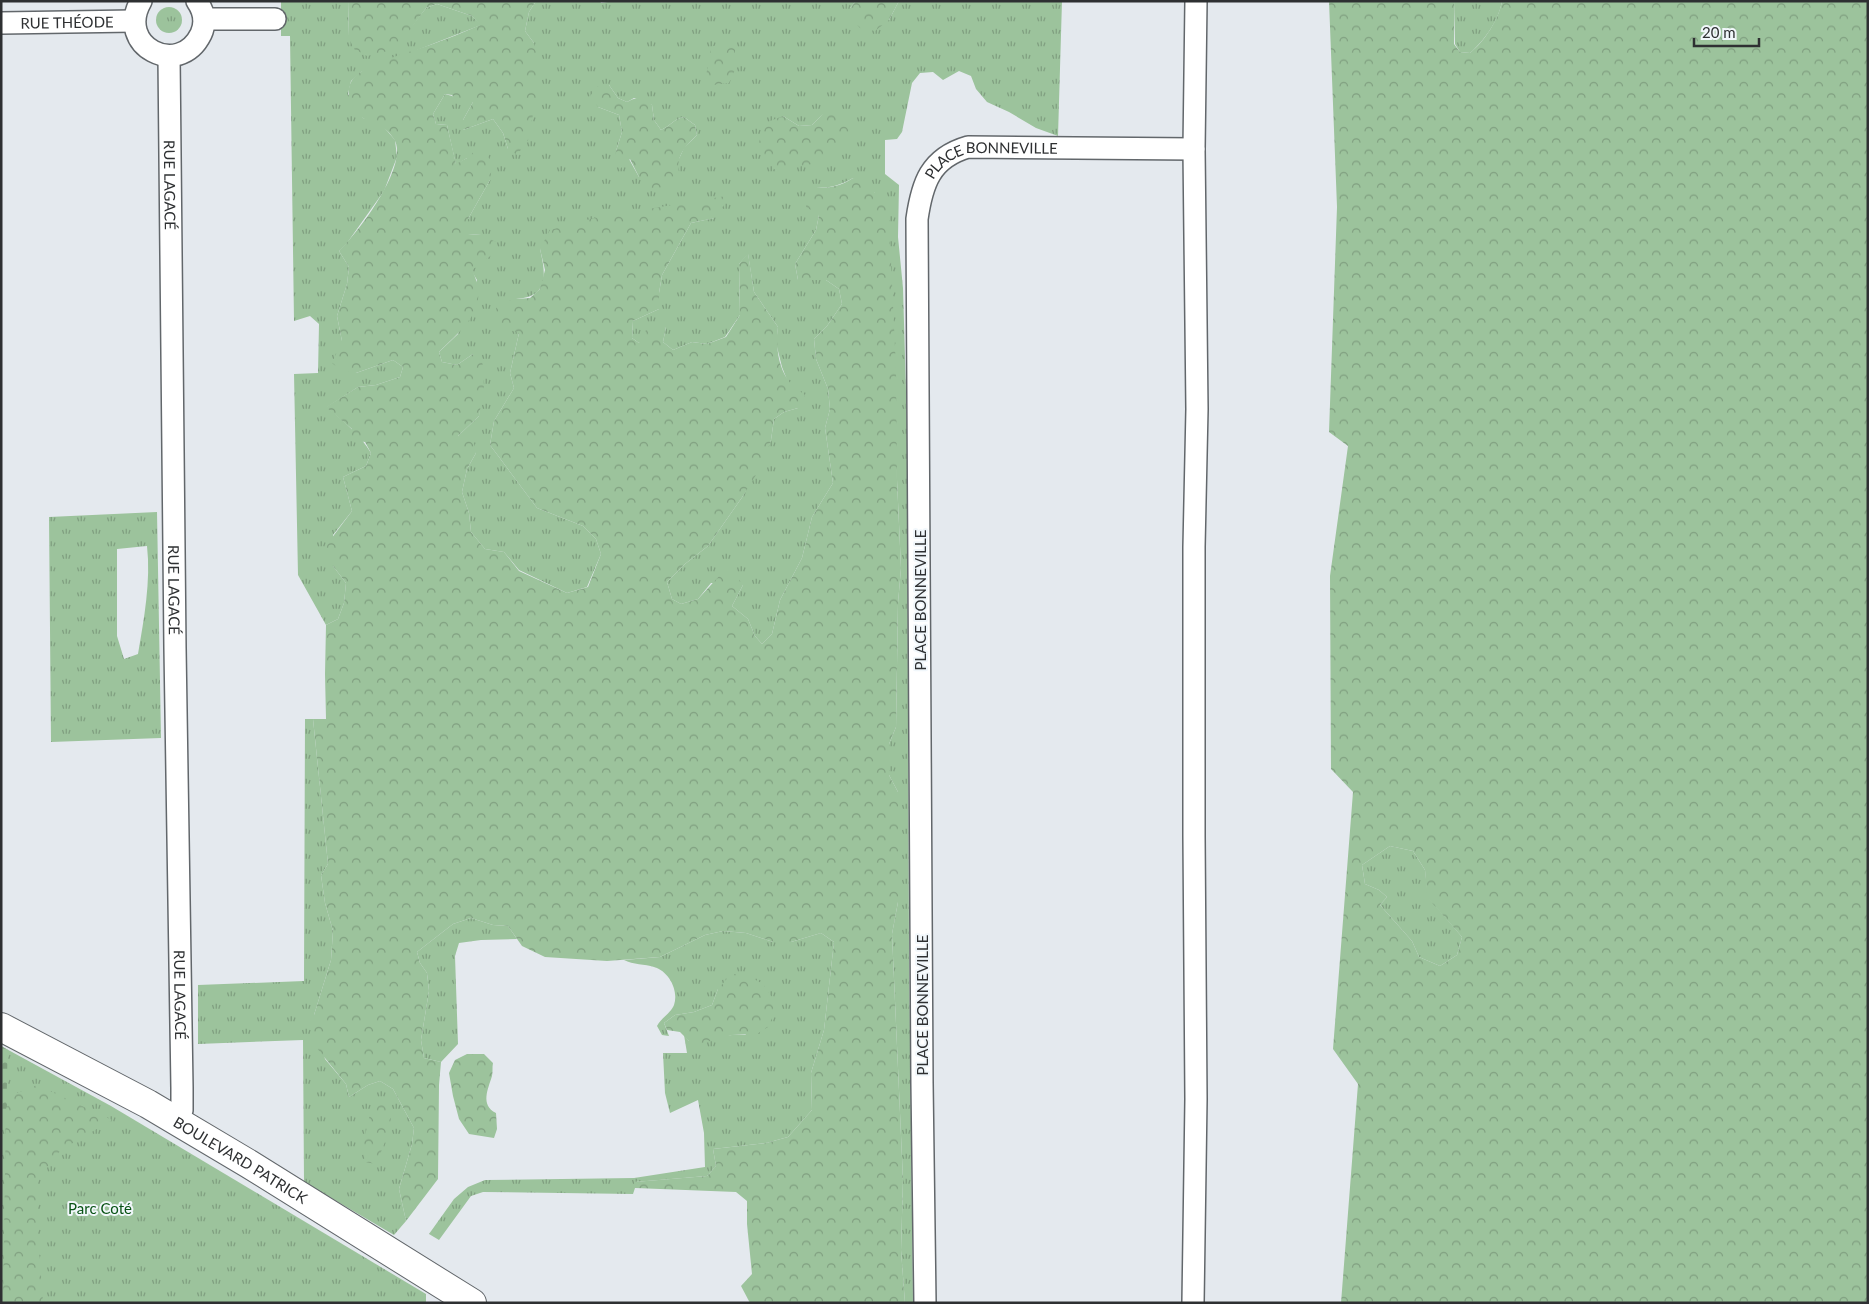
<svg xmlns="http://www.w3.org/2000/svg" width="1869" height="1304" font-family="Lato,sans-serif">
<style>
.grass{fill:url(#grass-tufts);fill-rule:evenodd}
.forest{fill:url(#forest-crowns);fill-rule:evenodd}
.cemetery{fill:url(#cemetery-stones)}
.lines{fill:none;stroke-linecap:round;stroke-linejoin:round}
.street-casing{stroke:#62676b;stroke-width:24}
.secondary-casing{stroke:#62676b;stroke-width:30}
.street{stroke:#fff;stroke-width:21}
.secondary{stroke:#fff;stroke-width:28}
.labels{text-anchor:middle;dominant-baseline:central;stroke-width:4;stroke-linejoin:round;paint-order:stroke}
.street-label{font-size:15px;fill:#2e3032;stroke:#f1f7fb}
.park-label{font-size:15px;fill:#085214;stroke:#f1f7fb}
</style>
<defs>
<pattern id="grass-tufts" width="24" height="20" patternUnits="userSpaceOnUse" patternTransform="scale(1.25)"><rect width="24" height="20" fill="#9cc39c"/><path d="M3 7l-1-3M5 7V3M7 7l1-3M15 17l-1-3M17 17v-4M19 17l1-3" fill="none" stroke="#809f80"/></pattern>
<pattern id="forest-crowns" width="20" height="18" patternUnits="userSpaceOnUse" patternTransform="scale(1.25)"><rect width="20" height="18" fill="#9cc39c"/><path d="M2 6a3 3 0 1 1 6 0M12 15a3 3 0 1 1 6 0" fill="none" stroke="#809f80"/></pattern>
<pattern id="cemetery-stones" width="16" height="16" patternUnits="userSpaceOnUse" patternTransform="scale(1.25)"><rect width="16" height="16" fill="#9cc39c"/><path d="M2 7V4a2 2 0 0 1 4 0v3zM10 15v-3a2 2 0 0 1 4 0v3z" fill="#809f80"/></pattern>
</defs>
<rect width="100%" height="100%" fill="#e4e9ee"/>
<g class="grass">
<path d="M 281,1 L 349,1 L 348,36 L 412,26 L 426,8 L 437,4 L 472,16 L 481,25 L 361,72 L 351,81 L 348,94 L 363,118 L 382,125 L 395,140 L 397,157 L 384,191 L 347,243 L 339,251 L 349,267 L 347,284 L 337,316 L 342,341 L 356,373 L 393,360 L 403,367 L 400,377 L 376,385 L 358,387 L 327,407 C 343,421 360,434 371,453 L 366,466 L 343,477 L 352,511 L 333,535 L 333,566 L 346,583 L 344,603 L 338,619 L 326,625 L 298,575 L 294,374 L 318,373 L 319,324 L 310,316 L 294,321 L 290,36 L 281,36 Z"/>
<path d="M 536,1 L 600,1 L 601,3 L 615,1 L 856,1 L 850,8 L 889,20 L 899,1 L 1062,1 L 1058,136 L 1036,128 L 1009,112 L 987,102 L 976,89 L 971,76 L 959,71 L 943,80 L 933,72 L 920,73 L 912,83 L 902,132 L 897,139 L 885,140 L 885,174 L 899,185 L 898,237 L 903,288 L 907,426 L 909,945 L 913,1303 L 905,1303 L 901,1250 L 903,1180 L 892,934 L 898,902 L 898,792 L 889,775 L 889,744 L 896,727 L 898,603 L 901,568 L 897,480 L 875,193 L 853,178 C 841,185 830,188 816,188 L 819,215 L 816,230 L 795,264 L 798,280 L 826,280 L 839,289 L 842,304 L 827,326 L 814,339 L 816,359 L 828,389 L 830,409 L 825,428 L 833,483 L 812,517 L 802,558 L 780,600 L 772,634 L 762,644 L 755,636 L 748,619 L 732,606 L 743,585 L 711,583 L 698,599 L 681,604 L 672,599 L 667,582 L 685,564 L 708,546 L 743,496 L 771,440 L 774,419 L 784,412 L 798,408 L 782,367 L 776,343 L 778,327 L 754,292 L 748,254 L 739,264 L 740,315 L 725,337 L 707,344 L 692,342 L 673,350 L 663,342 L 666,327 L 639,343 L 632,338 L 633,321 L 659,309 L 659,293 L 662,275 L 691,223 L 714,218 L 540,249 C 546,275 549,297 516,299 L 519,333 L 510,373 L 514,388 L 494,421 L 490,445 L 537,508 L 583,526 L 596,539 L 601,554 L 587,587 L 567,593 L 519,570 L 504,552 L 485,549 L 471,532 L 469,513 L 462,492 L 467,469 L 476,453 L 458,436 L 479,416 L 480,402 L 473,354 L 457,365 L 442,362 L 439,352 L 458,334 L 477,280 L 471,270 L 481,235 L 468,234 L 468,219 L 490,180 L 467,158 L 456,165 L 447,125 L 436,124 L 433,114 L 445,94 L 473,102 L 463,120 L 463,130 L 493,119 L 503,133 L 508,149 L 534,43 L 525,31 L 529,12 ZM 609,85 L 618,98 L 627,102 L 634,98 L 652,105 L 654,120 L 661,130 C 670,126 675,118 684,117 L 695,125 L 697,135 L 684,148 L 677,163 L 639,177 L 629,159 L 616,151 L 622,132 L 619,115 L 598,107 ZM 823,114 L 776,171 L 783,116 L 799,126 L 812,125 Z"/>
<path d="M 1454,1 L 1502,1 C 1499,20 1484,41 1470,53 L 1460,52 L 1455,44 Z"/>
<circle cx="169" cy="20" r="13"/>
<path d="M 157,512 L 161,738 L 51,742 L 49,517 ZM 147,546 C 151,581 144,619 138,654 L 124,659 L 117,636 L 117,549 Z"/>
<path d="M 305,719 L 313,719 L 328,864 L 321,875 L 325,903 L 333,931 L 331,960 L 314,1015 L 325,1059 L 346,1084 L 349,1097 L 368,1085 L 380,1081 L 393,1089 L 414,1128 L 412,1144 L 399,1189 L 406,1221 L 394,1235 L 304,1182 L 303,1040 L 198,1044 L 198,985 L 304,981 Z"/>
<path d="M 1390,846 L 1413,851 L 1425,870 L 1428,897 L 1462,937 L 1457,955 L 1440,966 L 1419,957 L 1412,941 L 1380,905 L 1387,897 L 1379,890 L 1365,884 L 1362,865 Z"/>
<path d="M 471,918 L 493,925 L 508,926 L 517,939 L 481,940 L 459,943 L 455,956 L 458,1044 L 441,1062 L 424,1058 L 421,1040 L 429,991 L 427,973 L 420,963 L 417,952 L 453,924 Z"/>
<path d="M 723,931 L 746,933 L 773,942 L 791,942 L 821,933 L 834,942 L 824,1030 L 811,1073 L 812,1110 L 788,1137 L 766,1143 L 713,1149 L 716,1166 L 707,1176 L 635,1182 L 635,1188 L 633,1194 L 483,1192 L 471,1196 L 439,1240 L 429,1234 L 454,1199 L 468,1187 L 485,1180 L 634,1178 L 705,1167 L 704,1133 L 698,1100 L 670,1113 L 665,1093 L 663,1053 L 687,1053 L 684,1035 L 689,1041 L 732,1035 L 746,1035 L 718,989 L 712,1005 L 694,1012 L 675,1015 L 664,1023 L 669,1036 L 662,1035 L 657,1026 C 661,1018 671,1013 674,1005 C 679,991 669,971 654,967 C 645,964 633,965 624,960 L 660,957 L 705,935 Z"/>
<path d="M 1,1046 L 111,1106 L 426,1294 L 426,1303 L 1,1303 Z"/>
</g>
<g class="forest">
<path d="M 349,1 L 536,1 L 529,12 L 525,31 L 534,43 L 541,73 L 528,140 L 517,155 L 508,149 L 503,133 L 493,119 L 463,130 L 463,120 L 473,102 L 460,105 L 452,95 L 445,94 L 433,114 L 436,124 L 447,125 L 456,164 L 467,158 L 477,149 L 486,151 L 492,166 L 490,180 L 468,219 L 468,234 L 481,235 L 496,242 L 493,254 L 472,270 C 491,308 464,327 439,352 L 442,362 L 457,365 L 473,354 L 482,357 L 484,386 L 479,416 L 458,436 L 473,438 L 476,453 L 467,469 L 462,492 L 469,513 L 471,532 L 485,549 L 504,552 L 519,571 L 567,593 L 588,587 L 601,554 L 596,539 L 583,526 L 537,508 L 490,445 L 494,421 L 514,388 L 510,373 L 519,333 L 493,325 L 497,304 L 516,299 L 530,298 L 540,289 L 545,270 L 540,249 L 550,230 L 594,218 L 726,196 L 724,205 L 714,218 L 691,223 L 662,275 L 659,293 L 659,309 L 633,321 L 632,338 L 639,343 L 646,330 L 666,327 L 663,342 L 673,350 L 692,342 L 707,344 L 726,337 L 740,315 L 739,264 L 748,253 L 754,292 L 778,327 C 776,344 777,364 788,380 C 792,386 800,391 805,395 L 798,408 L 784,412 L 774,419 L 771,440 L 761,467 L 743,496 L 708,546 L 685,564 L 667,582 L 672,599 L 681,604 L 698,599 L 722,573 L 736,575 L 743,585 L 732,606 L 748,619 L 755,636 L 762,644 L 772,634 L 780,600 L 802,558 L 812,517 L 833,483 L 825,428 L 830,409 L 828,389 L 816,359 L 814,339 L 827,326 L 842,304 L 839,289 L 826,280 L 798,280 L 795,264 L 816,230 L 819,215 L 806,207 L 807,195 L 816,188 C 830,188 841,186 853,178 L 867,180 L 875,193 L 888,197 L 896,369 L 897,480 L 901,568 L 898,603 L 896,727 L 889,744 L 889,775 L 898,792 L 898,902 L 892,934 L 903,1180 L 901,1250 L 905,1303 L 750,1303 L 741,1286 L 752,1274 L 747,1224 L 747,1201 L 736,1192 L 635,1188 L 634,1182 L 707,1176 L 716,1166 L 713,1149 L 766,1143 L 788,1137 L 812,1110 L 811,1073 L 824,1030 L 834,942 L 821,933 L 791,942 L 773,942 L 746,933 L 723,931 L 705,935 L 660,957 L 607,961 L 545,957 L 522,946 L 508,926 L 493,925 L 471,918 L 453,924 L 417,952 L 420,963 L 427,973 L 429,991 L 421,1040 L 424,1058 L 441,1062 L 439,1085 L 438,1179 L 406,1221 L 399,1189 L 412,1144 L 414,1128 L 393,1089 L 380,1081 L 368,1085 L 349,1097 L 346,1084 L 312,1042 L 314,1015 L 331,960 L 333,931 L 325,903 L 321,875 L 328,864 L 313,719 L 326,719 L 325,674 L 326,625 L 338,619 L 344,603 L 346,583 L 333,566 L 325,547 L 352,511 L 343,477 L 366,466 L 371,453 L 365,442 L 351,440 L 352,429 L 326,407 L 358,387 L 376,385 L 400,377 L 403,367 L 393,360 L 356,373 L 342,371 L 332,363 L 342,341 L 337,316 L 347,284 L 349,267 L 339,251 C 358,233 410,165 394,139 C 383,123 376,126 363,118 C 358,115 355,112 351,108 C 349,100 347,90 351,82 C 360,64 412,52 430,45 C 447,39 464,32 480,25 L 472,16 L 437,4 L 426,8 L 396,49 L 367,56 L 354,49 L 348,36 Z"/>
<path d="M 856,1 L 899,1 L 889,20 L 875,31 L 860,28 L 850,17 L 850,8 Z"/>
<path d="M 1329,1 L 1454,1 L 1454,44 L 1460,52 L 1470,53 C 1484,42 1499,19 1502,1 L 1868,1 L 1868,1303 L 1341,1303 L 1358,1084 L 1333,1049 L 1353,792 L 1331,769 L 1330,576 L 1348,446 L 1329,432 L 1337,207 ZM 1390,846 L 1413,851 L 1425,870 L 1427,897 L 1462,937 L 1457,955 L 1440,966 L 1419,957 L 1412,941 L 1380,905 L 1387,897 L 1379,890 L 1365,884 L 1362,865 Z"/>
<path d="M 727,42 L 735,47 L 735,70 L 729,83 L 713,85 L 706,76 L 711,47 Z"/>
<path d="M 609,85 L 618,98 L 627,102 C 637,96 643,98 652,105 L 654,120 L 661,130 C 670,126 675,118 684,117 L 695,125 L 697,135 C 686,146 676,155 679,172 L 670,186 L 651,189 L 639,177 L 630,159 L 620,169 L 615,163 L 616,151 L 622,132 L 619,115 L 598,107 L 590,96 L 598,86 Z"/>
<path d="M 840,113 L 853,126 L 852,138 L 839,151 L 822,162 L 776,171 L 757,149 L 762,133 L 770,121 L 783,116 L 799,126 L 812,125 L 823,114 Z"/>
<path d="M 731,974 L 745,974 L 763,984 L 773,999 L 774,1014 L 768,1027 L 757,1034 L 732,1035 L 699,1044 L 689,1041 L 680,1032 L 667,1030 L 664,1023 L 675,1015 L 694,1012 L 712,1005 L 718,989 Z"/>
<path d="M 467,1054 L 484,1054 L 493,1063 C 492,1067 493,1072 492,1076 C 488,1089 480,1105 496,1113 L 497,1129 L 494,1138 L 469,1134 L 459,1119 L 453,1096 L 449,1073 L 455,1060 Z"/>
<path d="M 37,1085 L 112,1120 L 61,1150 L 38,1178 L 37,1219 L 43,1303 L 3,1303 L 6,1108 L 17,1093 Z"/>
<path d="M 382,1104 L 391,1110 C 392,1129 383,1147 376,1164 L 365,1162 L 363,1144 L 371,1110 Z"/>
</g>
<path class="cemetery" d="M 1,1046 L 8,1050 L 6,1114 L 1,1116 Z"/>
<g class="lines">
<defs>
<g id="street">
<path d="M 141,1 C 115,46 179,79 201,34 C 206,23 204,11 197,1"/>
<path d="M 204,19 L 275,19"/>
<path id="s1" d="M 1,23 L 134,21"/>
<path id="s2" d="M 169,56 L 175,648 L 182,1088 L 182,1110 L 178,1122"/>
<path id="s3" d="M 925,1303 L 922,1083 L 917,219 C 922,184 930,158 968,147 L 1194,149"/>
<path d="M 1193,1303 L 1196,1099 L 1194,836 L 1194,547 L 1197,409 L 1194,149 L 1196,1"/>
</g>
<g id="secondary">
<path id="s4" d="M 1,1027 L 148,1104 L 249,1164 L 472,1303"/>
</g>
</defs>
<use href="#street" class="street-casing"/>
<use href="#secondary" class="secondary-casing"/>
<use href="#street" class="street"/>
<use href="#secondary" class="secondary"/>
</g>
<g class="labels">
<g class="street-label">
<text stroke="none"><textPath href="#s1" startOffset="66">RUE THÉODE</textPath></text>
<text stroke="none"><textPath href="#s3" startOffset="1198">PLACE BONNEVILLE</textPath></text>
<text stroke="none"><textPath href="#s2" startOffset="129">RUE LAGACÉ</textPath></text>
<text stroke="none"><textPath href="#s2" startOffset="534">RUE LAGACÉ</textPath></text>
<text transform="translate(920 600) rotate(-90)">PLACE BONNEVILLE</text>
<text stroke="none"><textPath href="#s2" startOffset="939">RUE LAGACÉ</textPath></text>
<text transform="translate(922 1005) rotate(-90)">PLACE BONNEVILLE</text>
<text stroke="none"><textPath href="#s4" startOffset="274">BOULEVARD PATRICK</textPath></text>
</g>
<g class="park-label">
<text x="100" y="1208">Parc Coté</text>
</g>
</g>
<rect width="1869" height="1304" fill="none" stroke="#2e3032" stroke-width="5"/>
<path d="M1694 38v8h65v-8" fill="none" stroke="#2e3032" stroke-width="2.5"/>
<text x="1702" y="38" font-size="15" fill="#2e3032" stroke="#f1f7fb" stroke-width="4" paint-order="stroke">20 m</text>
</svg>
